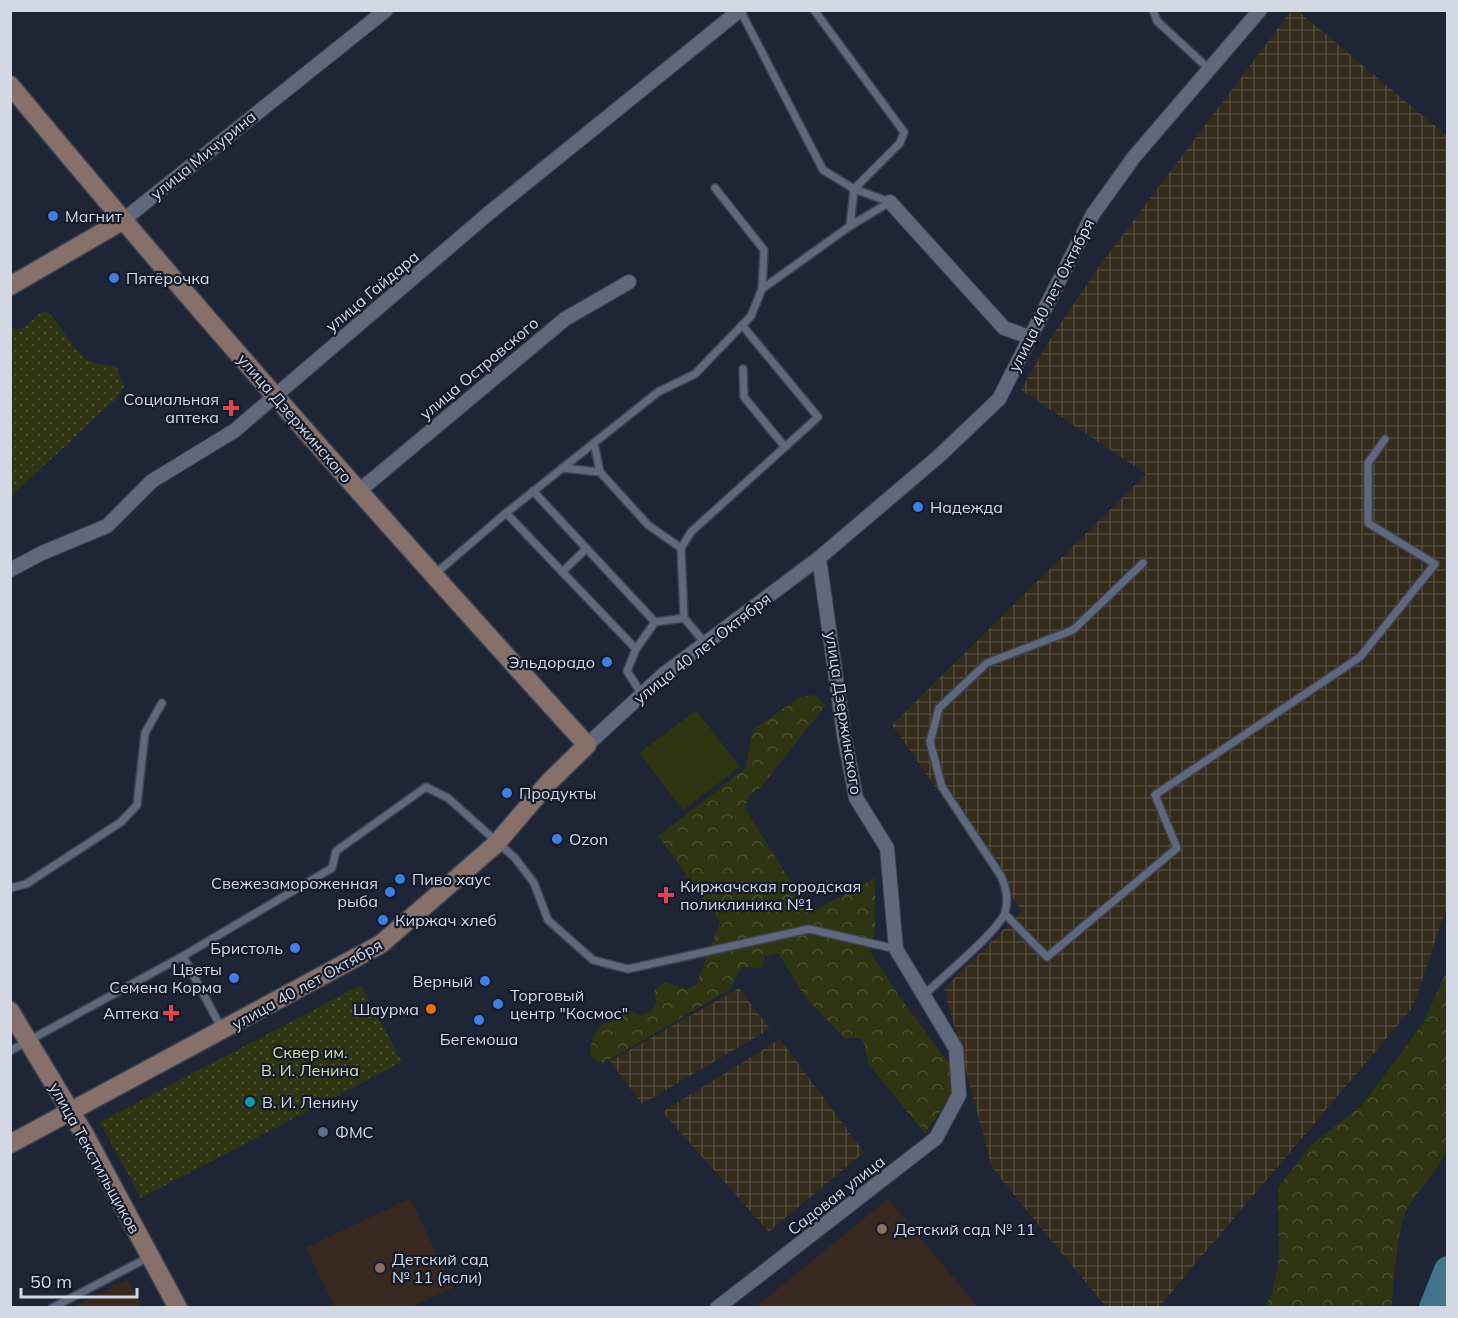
<svg xmlns="http://www.w3.org/2000/svg" width="1458" height="1318" font-family="Mulish,sans-serif">
<style>
.industrial{fill:url(#industrial-grid)}
.education{fill:#39281f}
.grass{fill:url(#grass-dots)}
.forest{fill:url(#forest-crowns)}
.garden{fill:#2e3510}
.lines{fill:none;stroke-linecap:round;stroke-linejoin:round}
.river{stroke:#3e758b;stroke-width:28}
.lane-casing{stroke:#3c4251;stroke-width:10}
.street-casing{stroke:#3c4251;stroke-width:16}
.secondary-casing{stroke:#3c4251;stroke-width:21}
.lane{stroke:#5f687d;stroke-width:7}
.street{stroke:#5f687d;stroke-width:14}
.secondary{stroke:#867069;stroke-width:18}
.shop-dot{fill:#3f7fe0;stroke:#141b2c;stroke-width:2}
.health-dot{fill:#e0444e;stroke:#141b2c;stroke-width:2}
.food-dot{fill:#e8710a;stroke:#141b2c;stroke-width:2}
.culture-dot{fill:#0f9aa8;stroke:#141b2c;stroke-width:2}
.service-dot{fill:#5c6f8a;stroke:#141b2c;stroke-width:2}
.education-dot{fill:#8d6e63;stroke:#141b2c;stroke-width:2}
.labels{text-anchor:middle;dominant-baseline:central;stroke-width:4.5;stroke-linejoin:round;paint-order:stroke}
.street-label{font-size:16px;fill:#d3d8e4;stroke:#141b2c}
.poi-label{font-size:16px;fill:#d3d8e4;stroke:#141b2c;text-anchor:start}
.park-label{font-size:16px;fill:#d5e49a;stroke:#141b2c}
</style>
<defs>
<pattern id="industrial-grid" width="8" height="8" patternUnits="userSpaceOnUse" patternTransform="scale(1.5)"><rect width="8" height="8" fill="#352b1b"/><path d="M0 4h8M4 0v8" fill="none" stroke="#51493c"/></pattern>
<pattern id="grass-dots" width="8" height="8" patternUnits="userSpaceOnUse" patternTransform="scale(1.5)"><rect width="8" height="8" fill="#2e3510"/><path d="M2 2h.1M6 6h.1" fill="none" stroke="#4b5233" stroke-width="1.8" stroke-linecap="round"/></pattern>
<pattern id="forest-crowns" width="20" height="18" patternUnits="userSpaceOnUse" patternTransform="scale(1.5)"><rect width="20" height="18" fill="#2e3510"/><path d="M2 6a3 3 0 1 1 6 0M12 15a3 3 0 1 1 6 0" fill="none" stroke="#4b5233"/></pattern>
</defs>
<rect width="100%" height="100%" fill="#1d2536"/>
<g class="industrial">
<path d="M 1291,11 L 1298,11 L 1447,136 L 1447,907 L 1413,1007 L 1159,1307 L 1106,1307 L 992,1168 L 944,988 L 1022,911 L 892,725 L 1146,474 L 1021,390 L 1050,339 L 1100,265 Z"/>
<path d="M 739,988 L 770,1029 L 642,1104 L 610,1061 Z"/>
<path d="M 780,1039 L 864,1152 L 769,1232 L 662,1112 Z"/>
</g>
<g class="education">
<path d="M 410,1198 L 453,1288 L 411,1307 L 335,1307 L 306,1248 Z"/>
<path d="M 888,1199 L 978,1307 L 756,1307 L 814,1259 Z"/>
<path d="M 127,1279 L 143,1307 L 73,1307 Z"/>
</g>
<g class="grass">
<path d="M 46,311 C 62,324 69,346 86,359 C 96,367 107,362 117,368 L 124,386 L 116,399 L 11,496 L 11,326 L 16,330 C 30,329 33,314 46,311 Z"/>
<path d="M 361,985 L 402,1062 L 141,1198 L 100,1122 Z"/>
</g>
<g class="forest">
<path d="M 814,695 L 826,705 L 761,787 L 749,795 L 745,808 L 810,913 L 875,878 L 875,934 L 869,950 L 897,993 L 953,1069 L 951,1097 L 925,1133 L 868,1064 L 865,1045 L 860,1038 L 844,1038 L 806,998 L 778,953 L 765,956 L 762,968 L 742,967 L 729,990 L 602,1064 L 590,1056 C 591,1026 605,1023 629,1009 L 640,1015 L 652,1011 L 656,1002 L 654,990 L 665,982 L 687,989 L 696,985 L 720,922 L 658,836 L 746,768 L 752,730 L 800,697 Z"/>
<path d="M 1447,971 L 1447,1147 C 1439,1171 1422,1185 1409,1206 C 1396,1225 1395,1283 1391,1307 L 1265,1307 L 1272,1294 L 1279,1258 L 1278,1188 L 1311,1145 L 1361,1106 L 1423,1023 Z"/>
</g>
<path class="garden" d="M 696,710 L 740,767 L 683,810 L 639,753 Z"/>
<g class="lines">
<path class="river" d="M 1433,1308 L 1448,1270"/>
<defs>
<g id="lane">
<path d="M 740,10 L 823,170 L 854,189 L 890,202"/>
<path d="M 1153,10 L 1157,21 L 1209,69"/>
<path d="M 850,226 L 890,202"/>
<path d="M 762,289 L 850,226 L 854,189 L 900,143 L 904,132 L 814,10"/>
<path d="M 743,369 L 744,397 L 785,447"/>
<path d="M 594,443 L 600,472"/>
<path d="M 562,468 L 600,472 L 648,525 L 681,548 L 684,618"/>
<path d="M 533,491 L 655,622 L 684,618 L 705,643"/>
<path d="M 506,513 L 636,649 L 627,671 L 641,693"/>
<path d="M 681,548 L 691,532 L 818,417 L 742,325"/>
<path d="M 562,572 L 586,549"/>
<path d="M 435,574 L 506,513 L 658,392 L 695,374 L 751,316 L 762,289 L 764,250 L 715,188"/>
<path d="M 636,649 L 655,622"/>
<path d="M 10,888 L 26,884 L 121,822 L 137,805 L 145,733 L 162,703"/>
<path d="M 1005,914 L 1047,957 L 1177,848 L 1155,795 L 1360,657 L 1435,564 L 1368,523 L 1368,463 L 1385,439"/>
<path d="M 183,956 L 222,1029"/>
<path d="M 924,995 C 940,979 1000,930 1005,912 C 1009,899 1006,888 1001,876 L 942,787 L 930,742 L 939,708 L 987,663 L 1073,630 L 1143,563"/>
<path d="M 10,1051 L 183,956 L 332,868 L 336,851 L 426,787 L 448,798 L 515,858 L 534,883 L 548,920 L 593,960 L 628,969 L 809,929 L 896,949"/>
<path d="M 52,1308 L 149,1257"/>
</g>
<g id="street">
<path d="M 890,202 L 1004,328 L 1029,337"/>
<path d="M 122,221 L 386,10"/>
<path d="M 359,491 L 565,319 L 629,282"/>
<path d="M 10,570 L 42,553 L 107,526 L 152,481 L 234,431 L 489,213 L 740,10"/>
<path d="M 587,745 L 664,674 L 819,558 L 939,456 L 999,399 L 1093,214 L 1134,157 L 1260,10"/>
<path d="M 717,1308 L 936,1138 L 959,1095 L 956,1049 L 896,949 L 887,848 L 856,798 L 844,735 L 819,558"/>
</g>
<g id="secondary">
<path d="M 10,85 C 196,310 390,528 587,745 L 549,782 L 496,844 L 381,944 L 10,1144"/>
<path d="M 10,286 L 122,221"/>
<path d="M 10,1011 L 86,1137 L 178,1308"/>
</g>
</defs>
<use href="#lane" class="lane-casing"/>
<use href="#street" class="street-casing"/>
<use href="#secondary" class="secondary-casing"/>
<use href="#lane" class="lane"/>
<use href="#street" class="street"/>
<use href="#secondary" class="secondary"/>
</g>
<g class="shop-dot">
<circle cx="53" cy="216" r="6"/>
<circle cx="114" cy="278" r="6"/>
<circle cx="918" cy="507" r="6"/>
<circle cx="607" cy="662" r="6"/>
<circle cx="507" cy="793" r="6"/>
<circle cx="557" cy="839" r="6"/>
<circle cx="400" cy="879" r="6"/>
<circle cx="390" cy="892" r="6"/>
<circle cx="383" cy="920" r="6"/>
<circle cx="295" cy="948" r="6"/>
<circle cx="234" cy="978" r="6"/>
<circle cx="485" cy="981" r="6"/>
<circle cx="498" cy="1004" r="6"/>
<circle cx="479" cy="1020" r="6"/>
</g>
<g class="health-dot">
<path d="M228 399h6v6h6v6h-6v6h-6v-6h-6v-6h6z"/>
<path d="M663 886h6v6h6v6h-6v6h-6v-6h-6v-6h6z"/>
<path d="M168 1004h6v6h6v6h-6v6h-6v-6h-6v-6h6z"/>
</g>
<circle class="food-dot" cx="431" cy="1009" r="6"/>
<circle class="culture-dot" cx="250" cy="1102" r="6"/>
<circle class="service-dot" cx="323" cy="1132" r="6"/>
<g class="education-dot">
<circle cx="882" cy="1229" r="6"/>
<circle cx="380" cy="1268" r="6"/>
</g>
<g class="labels">
<g class="street-label">
<text transform="translate(203 155) rotate(-39)">улица Мичурина</text>
<text transform="translate(372 291) rotate(-40)">улица Гайдара</text>
<text transform="translate(1051 295) rotate(-63)">улица 40 лет Октября</text>
<text transform="translate(479 368) rotate(-40)">улица Островского</text>
<text transform="translate(295 418) rotate(49)">улица Дзержинского</text>
<text transform="translate(702 648) rotate(-38)">улица 40 лет Октября</text>
<text transform="translate(844 713) rotate(81)">улица Дзержинского</text>
<text transform="translate(307 984) rotate(-29)">улица 40 лет Октября</text>
<text transform="translate(95 1158) rotate(61)">улица Текстильщиков</text>
<text transform="translate(836 1195) rotate(-38)">Садовая улица</text>
</g>
<g class="poi-label">
<text x="65" y="216">Магнит</text>
<text x="126" y="278">Пятёрочка</text>
<text x="219" y="399" text-anchor="end">Социальная<tspan x="219" dy="18">аптека</tspan></text>
<text x="930" y="507">Надежда</text>
<text x="595" y="662" text-anchor="end">Эльдорадо</text>
<text x="519" y="793">Продукты</text>
<text x="569" y="839">Ozon</text>
<text x="412" y="879">Пиво хаус</text>
<text x="378" y="883" text-anchor="end">Свежезамороженная<tspan x="378" dy="18">рыба</tspan></text>
<text x="680" y="886">Киржачская городская<tspan x="680" dy="18">поликлиника №1</tspan></text>
<text x="395" y="920">Киржач хлеб</text>
<text x="283" y="948" text-anchor="end">Бристоль</text>
<text x="222" y="969" text-anchor="end">Цветы<tspan x="222" dy="18">Семена Корма</tspan></text>
<text x="473" y="981" text-anchor="end">Верный</text>
<text x="510" y="995">Торговый<tspan x="510" dy="18">центр "Космос"</tspan></text>
<text x="419" y="1009" text-anchor="end">Шаурма</text>
<text x="159" y="1013" text-anchor="end">Аптека</text>
<text x="479" y="1039" text-anchor="middle">Бегемоша</text>
<text x="262" y="1102">В. И. Ленину</text>
<text x="335" y="1132">ФМС</text>
<text x="894" y="1229">Детский сад № 11</text>
<text x="392" y="1259">Детский сад<tspan x="392" dy="18">№ 11 (ясли)</tspan></text>
</g>
<g class="park-label">
<text x="310" y="1052">Сквер им.<tspan x="310" dy="18">В. И. Ленина</tspan></text>
</g>
</g>
<rect width="1458" height="1318" fill="none" stroke="#d3d8e4" stroke-width="24"/>
<path d="M21 1288v9h116v-9" fill="none" stroke="#d3d8e4" stroke-width="3"/>
<text x="30" y="1288" font-size="18" fill="#d3d8e4" stroke="#141b2c" stroke-width="4.5" paint-order="stroke">50 m</text>
</svg>
